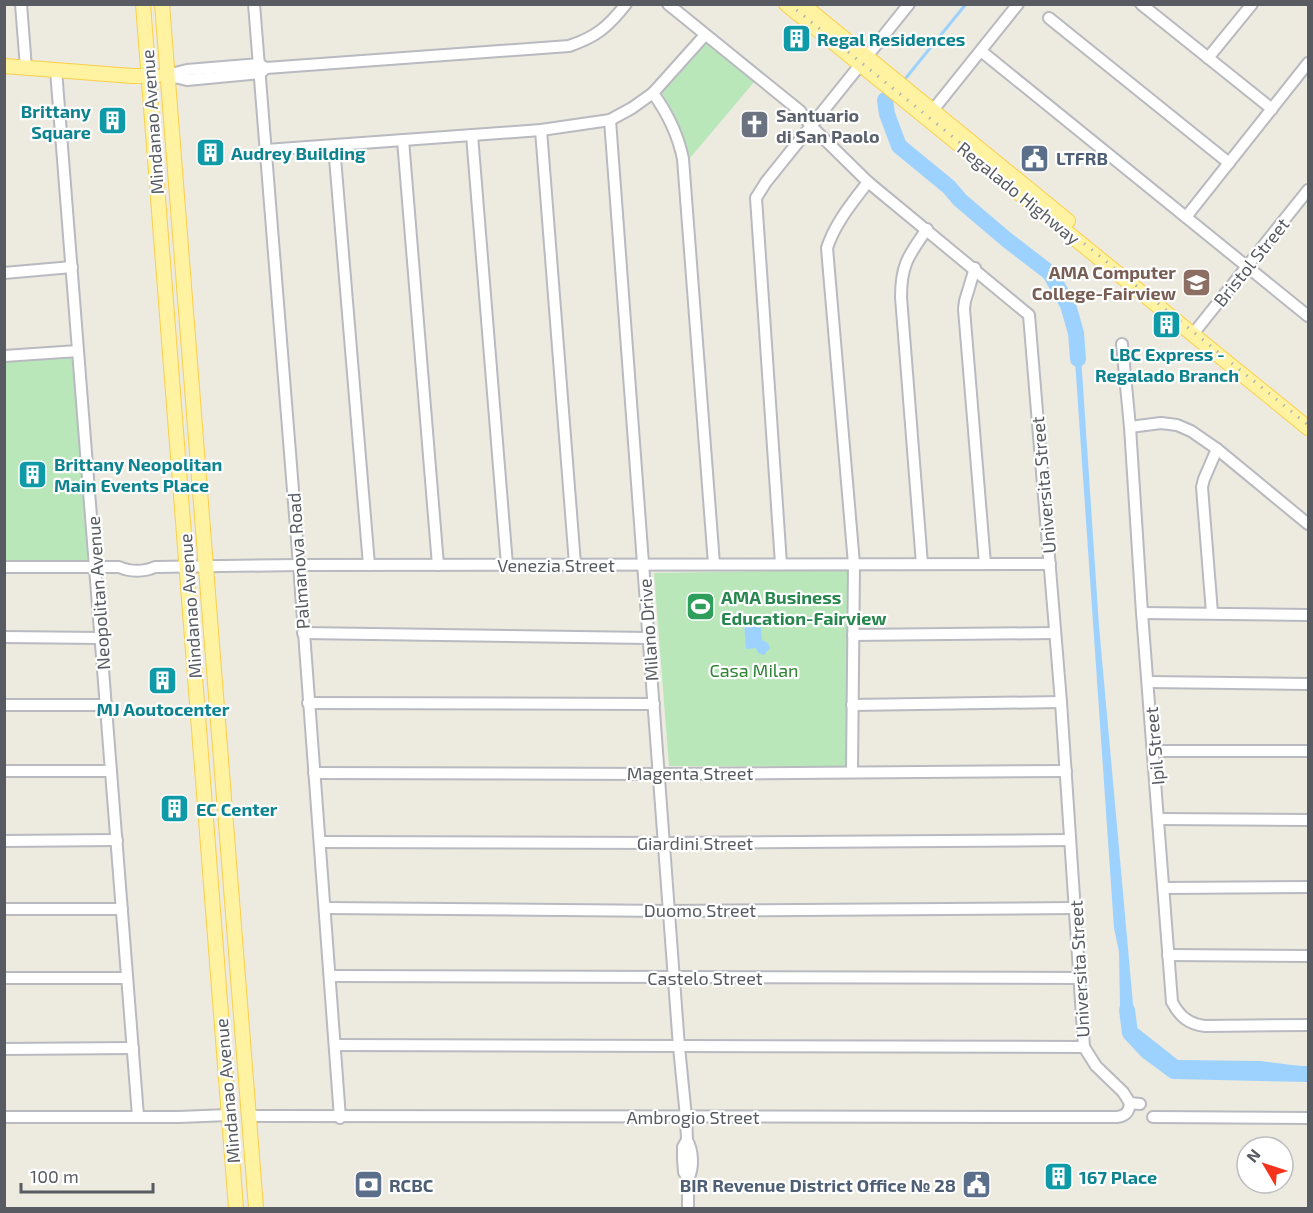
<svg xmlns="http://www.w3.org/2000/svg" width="1313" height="1213" font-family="'Exo 2',sans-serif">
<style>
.green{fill:#b9e7ba}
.water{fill:#9dd2ff}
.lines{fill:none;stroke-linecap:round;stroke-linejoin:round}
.stream{stroke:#9dd2ff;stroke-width:3}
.river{stroke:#9dd2ff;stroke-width:16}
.minor-casing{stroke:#b8bac0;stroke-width:14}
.major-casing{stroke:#fccf49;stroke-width:16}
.minor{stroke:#fff;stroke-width:10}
.major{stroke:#fff3a2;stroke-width:14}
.rail{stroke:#b2b3b3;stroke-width:3;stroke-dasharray:1.5 8;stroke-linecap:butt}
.labels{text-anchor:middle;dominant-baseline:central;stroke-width:4.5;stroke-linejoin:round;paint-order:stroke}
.culture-label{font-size:18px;font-weight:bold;fill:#0d838f;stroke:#fff;text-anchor:start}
.worship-label{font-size:18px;font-weight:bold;fill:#5b616d;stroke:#fff;text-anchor:start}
.street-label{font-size:18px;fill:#585c62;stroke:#fff}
.service-label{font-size:18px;font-weight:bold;fill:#4e5e75;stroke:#fff;text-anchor:start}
.education-label{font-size:18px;font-weight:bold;fill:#785e54;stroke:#fff;text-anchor:end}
.leisure-label{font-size:18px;font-weight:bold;fill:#27864d;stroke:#fff;text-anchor:start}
.park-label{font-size:18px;fill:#2e8534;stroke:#fff}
</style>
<rect width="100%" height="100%" fill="#edeadf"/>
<g class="green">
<path d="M 709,41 L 755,81 L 690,158 L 675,116 L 662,93 Z"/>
<path d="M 69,355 L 75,360 L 90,562 L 5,562 L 5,361 Z"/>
<path d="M 847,570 L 847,766 L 669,766 L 654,573 Z"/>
</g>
<g class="water">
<path d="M 1076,338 L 1080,341 L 1099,626 L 1135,1026 L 1178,1060 L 1260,1061 L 1308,1067 L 1308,1073 L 1180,1073 L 1160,1065 L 1128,1030 L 1120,1007 L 1119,952 L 1114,928 L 1074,346 Z"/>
<path d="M 760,620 L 762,640 L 768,643 L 770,648 L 764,655 L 758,653 L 756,648 L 746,649 L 744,622 Z"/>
</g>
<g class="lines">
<path class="stream" d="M 905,79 L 966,4"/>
<g class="river">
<path d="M 885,100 L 887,114 L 899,146 L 949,187 L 960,200 L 1007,240 L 1050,273 L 1068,305 L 1076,333 L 1078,359"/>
<path d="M 1127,1010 L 1130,1033 L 1147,1051 L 1174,1071 L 1308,1074"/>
</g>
<defs>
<g id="minor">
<path d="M 21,4 L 26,68"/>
<path d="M 254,4 L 299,565 L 340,1118"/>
<path d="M 668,4 L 800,111 L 811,126 L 868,182 L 1029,315 L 1061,702 L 1084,1047 L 1096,1066 L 1123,1092 L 1130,1103 L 1140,1104"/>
<path d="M 1141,4 L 1272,109"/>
<path d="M 1049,18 L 1229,163"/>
<path d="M 981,51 L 1308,316"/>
<path d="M 1208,58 L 1252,4"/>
<path d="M 56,70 L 138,1116"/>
<path d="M 167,75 L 187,70 L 259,64 L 266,68 L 569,46 C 596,37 608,27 626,4"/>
<path d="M 170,76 L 187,80 L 260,73 L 264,70"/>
<path d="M 653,93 C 668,114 678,134 683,159 L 714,564"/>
<path d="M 929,115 L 1018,4"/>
<path d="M 610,120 L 679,1047 L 686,1117 L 687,1140 L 683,1147 L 683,1159 L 684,1172 L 688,1179 L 688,1208"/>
<path d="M 541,130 L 575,564"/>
<path d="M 472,135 L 507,565"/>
<path d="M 403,140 L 438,565"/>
<path d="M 334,146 L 369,565"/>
<path d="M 266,150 L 541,130 L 610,120 L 632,108 L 653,93 L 705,35"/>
<path d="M 1186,217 L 1308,63"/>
<path d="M 975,268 L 965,301 L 964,309 L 985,564"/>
<path d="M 4,273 L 72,267"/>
<path d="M 1193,334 L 1308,190"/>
<path d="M 1122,344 L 1130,427 L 1142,613 L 1172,1002 C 1180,1017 1189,1024 1205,1026 L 1308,1025"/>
<path d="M 4,356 L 78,351"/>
<path d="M 1130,427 L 1161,423 L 1177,425 L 1191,431 L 1217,449 L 1308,524"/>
<path d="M 781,564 L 756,198 L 766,182 L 909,4"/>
<path d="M 922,564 L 901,297 C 901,264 909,255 927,229"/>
<path d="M 4,567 L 119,567 C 130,572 144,572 155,567 L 299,565 L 1050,564"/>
<path d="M 1142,613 L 1308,615"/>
<path d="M 1212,613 L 1202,487 L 1204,479 L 1217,449"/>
<path d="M 303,633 L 649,638"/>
<path d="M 853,635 L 1055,633"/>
<path d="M 4,637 L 101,638"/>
<path d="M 1148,682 L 1308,684"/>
<path d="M 308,703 L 654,704"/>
<path d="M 4,705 L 106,705"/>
<path d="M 852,705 L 1061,702"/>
<path d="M 1154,751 L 1308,751"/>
<path d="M 4,771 L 111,771"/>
<path d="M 852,772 L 854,564 L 827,248 C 835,223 852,203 868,182"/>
<path d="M 314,773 L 659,774 L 1066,771"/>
<path d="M 1160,819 L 1308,820"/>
<path d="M 4,841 L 117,840"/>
<path d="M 320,842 L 664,843 L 1070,840"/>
<path d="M 1164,888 L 1308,887"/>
<path d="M 325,908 L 669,911 L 1076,908"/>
<path d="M 4,909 L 122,909"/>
<path d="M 1168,955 L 1308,956"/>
<path d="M 330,976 L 1081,978"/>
<path d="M 4,978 L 127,978"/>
<path d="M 335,1045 L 1084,1047"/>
<path d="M 4,1049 L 133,1048"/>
<path d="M 248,1116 L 1117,1117 C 1126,1116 1129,1112 1130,1103"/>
<path d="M 4,1117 L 179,1117 L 229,1115"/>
<path d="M 1153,1117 L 1308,1118"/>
<path d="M 687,1140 C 693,1151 694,1168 688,1179"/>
</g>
<g id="major">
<path d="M 143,4 L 236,1208"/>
<path d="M 162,4 L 256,1208"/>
<path d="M 786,4 L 1308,428"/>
<path d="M 802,4 L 1068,221"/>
<path d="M 4,66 L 132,76 L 156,76"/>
</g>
</defs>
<use href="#minor" class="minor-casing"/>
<use href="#major" class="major-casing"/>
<use href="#minor" class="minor"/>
<use href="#major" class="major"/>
<path class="rail" d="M 789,4 L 1308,425"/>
</g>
<defs>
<symbol id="building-square" viewBox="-11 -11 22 22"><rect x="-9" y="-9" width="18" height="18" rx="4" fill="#0f9aa8" stroke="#fff"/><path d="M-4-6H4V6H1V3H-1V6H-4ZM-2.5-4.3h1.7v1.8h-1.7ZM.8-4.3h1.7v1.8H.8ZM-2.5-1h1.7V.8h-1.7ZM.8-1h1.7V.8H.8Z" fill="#fff"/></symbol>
<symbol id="church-square" viewBox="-11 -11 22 22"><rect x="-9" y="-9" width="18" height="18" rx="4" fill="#6b7280" stroke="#fff"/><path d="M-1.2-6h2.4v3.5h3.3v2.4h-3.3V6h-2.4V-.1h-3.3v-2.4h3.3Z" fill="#fff"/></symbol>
<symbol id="civic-square" viewBox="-11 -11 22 22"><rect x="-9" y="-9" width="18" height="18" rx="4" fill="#5c6f8a" stroke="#fff"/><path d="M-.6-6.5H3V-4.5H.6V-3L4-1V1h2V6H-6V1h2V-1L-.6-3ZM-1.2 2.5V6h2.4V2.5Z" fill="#fff"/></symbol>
<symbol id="university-square" viewBox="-11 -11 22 22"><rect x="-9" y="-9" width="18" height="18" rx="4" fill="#8d6e63" stroke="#fff"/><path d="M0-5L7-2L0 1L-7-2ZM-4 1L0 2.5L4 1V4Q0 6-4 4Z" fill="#fff"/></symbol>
<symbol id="stadium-square" viewBox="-11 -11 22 22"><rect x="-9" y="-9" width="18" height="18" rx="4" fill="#2e9e5b" stroke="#fff"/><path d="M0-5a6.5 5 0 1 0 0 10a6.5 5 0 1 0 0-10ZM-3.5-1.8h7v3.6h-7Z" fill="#fff"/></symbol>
<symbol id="bank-square" viewBox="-11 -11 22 22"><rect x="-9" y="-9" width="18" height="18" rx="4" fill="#5c6f8a" stroke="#fff"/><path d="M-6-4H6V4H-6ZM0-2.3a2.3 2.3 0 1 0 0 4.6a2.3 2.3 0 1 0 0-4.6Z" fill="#fff"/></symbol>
</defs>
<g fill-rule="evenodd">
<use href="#building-square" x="780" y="22" width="33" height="33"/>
<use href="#building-square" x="96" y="104" width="33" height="33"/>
<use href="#church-square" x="738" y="108" width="33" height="33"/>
<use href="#building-square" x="194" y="136" width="33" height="33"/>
<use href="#civic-square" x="1018" y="142" width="33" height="33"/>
<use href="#university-square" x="1180" y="266" width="33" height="33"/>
<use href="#building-square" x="1150" y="308" width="33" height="33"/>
<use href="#building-square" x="16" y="458" width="33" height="33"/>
<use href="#stadium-square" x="684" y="590" width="33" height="33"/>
<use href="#building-square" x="146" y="664" width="33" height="33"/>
<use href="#building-square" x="158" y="792" width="33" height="33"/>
<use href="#building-square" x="1042" y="1160" width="33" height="33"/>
<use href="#bank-square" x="352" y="1168" width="33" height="33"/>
<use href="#civic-square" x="960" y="1168" width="33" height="33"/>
</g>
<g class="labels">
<g class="culture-label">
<text x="817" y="39">Regal Residences</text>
<text x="91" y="111" text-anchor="end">Brittany<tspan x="91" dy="21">Square</tspan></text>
<text x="231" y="153">Audrey Building</text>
<text x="1167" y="354" text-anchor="middle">LBC Express -<tspan x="1167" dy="21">Regalado Branch</tspan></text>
<text x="54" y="464">Brittany Neopolitan<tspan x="54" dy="21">Main Events Place</tspan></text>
<text x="163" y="709" text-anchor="middle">MJ Aoutocenter</text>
<text x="196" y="809">EC Center</text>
<text x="1079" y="1177">167 Place</text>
</g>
<g class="worship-label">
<text x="776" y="115">Santuario<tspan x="776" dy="21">di San Paolo</tspan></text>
</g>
<g class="street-label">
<text transform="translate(152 122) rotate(-94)">Mindanao Avenue</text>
<text transform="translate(1019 193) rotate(39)">Regalado Highway</text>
<text transform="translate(1251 262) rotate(-51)">Bristol Street</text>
<text transform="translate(1043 485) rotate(-95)">Universita Street</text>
<text transform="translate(298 561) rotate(-94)">Palmanova Road</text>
<text x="556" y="565">Venezia Street</text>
<text transform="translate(98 593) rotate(-94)">Neopolitan Avenue</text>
<text transform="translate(190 606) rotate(-94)">Mindanao Avenue</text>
<text transform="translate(648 630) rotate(-94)">Milano Drive</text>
<text transform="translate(1154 746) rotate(-95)">Ipil Street</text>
<text x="690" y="773">Magenta Street</text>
<text x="695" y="843">Giardini Street</text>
<text x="700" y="910">Duomo Street</text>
<text transform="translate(1079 969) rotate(-93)">Universita Street</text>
<text x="705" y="978">Castelo Street</text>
<text transform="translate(227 1091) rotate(-95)">Mindanao Avenue</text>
<text x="693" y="1117">Ambrogio Street</text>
</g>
<g class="service-label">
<text x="1056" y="158">LTFRB</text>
<text x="389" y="1185">RCBC</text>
<text x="956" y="1185" text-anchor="end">BIR Revenue District Office № 28</text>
</g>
<g class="education-label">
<text x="1176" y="272">AMA Computer<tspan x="1176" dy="21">College-Fairview</tspan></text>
</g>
<g class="leisure-label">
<text x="721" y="597">AMA Business<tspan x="721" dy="21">Education-Fairview</tspan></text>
</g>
<g class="park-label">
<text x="754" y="670">Casa Milan</text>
</g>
</g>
<rect width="1313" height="1213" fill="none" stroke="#585c62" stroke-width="12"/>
<g transform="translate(1265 1165) rotate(309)"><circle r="28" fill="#ffffff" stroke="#bcbec0" stroke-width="1.5"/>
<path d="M0-4.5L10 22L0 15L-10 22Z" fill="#f6331c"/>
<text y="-9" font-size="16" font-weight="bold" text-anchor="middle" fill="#585c62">N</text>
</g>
<path d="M21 1183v9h132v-9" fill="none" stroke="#585c62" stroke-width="3"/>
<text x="30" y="1183" font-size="18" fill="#585c62" stroke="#ffffff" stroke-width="4.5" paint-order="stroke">100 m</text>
</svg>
